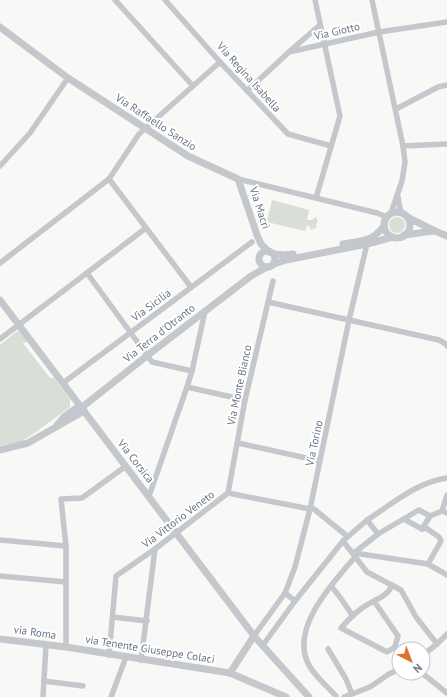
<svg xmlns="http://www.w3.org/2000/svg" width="447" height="697" font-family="'PT Sans',sans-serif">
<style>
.green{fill:#d9dfd7}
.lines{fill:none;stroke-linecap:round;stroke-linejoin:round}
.minor{stroke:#c4c7cb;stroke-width:5.5}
.tertiary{stroke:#c4c7cb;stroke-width:7}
.labels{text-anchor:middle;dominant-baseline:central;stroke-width:4;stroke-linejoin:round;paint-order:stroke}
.street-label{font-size:11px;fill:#687486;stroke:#fff}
</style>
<rect width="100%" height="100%" fill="#f8f8f6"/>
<g class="green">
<path d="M 272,200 L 309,210 L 307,220 L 311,220 L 316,217 L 318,221 L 316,224 L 317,227 L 311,230 L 309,226 L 307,225 L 305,231 L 267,222 Z"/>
<circle cx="397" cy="225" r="8"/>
<path d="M 19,331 L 28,342 L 23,343 L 50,378 L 54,378 L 70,399 L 70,407 L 32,435 L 20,442 L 0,446 L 0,345 L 16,332 Z"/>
</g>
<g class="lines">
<g class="minor">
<path d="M 115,0 L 193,86"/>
<path d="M 165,0 L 220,62 L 288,134 L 331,146"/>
<path d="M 315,0 L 340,116 L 316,198"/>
<path d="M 372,0 L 403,146 L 405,162 L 402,181 L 391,213"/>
<path d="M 290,51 L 320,25"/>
<path d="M 247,91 L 289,52 L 379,32 L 447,22"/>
<path d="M 396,109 L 438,87 L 447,85"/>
<path d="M 403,146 L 447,144"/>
<path d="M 0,166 L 30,133 L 68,78"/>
<path d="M 109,179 L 191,287"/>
<path d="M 238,179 L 377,213 L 387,217"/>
<path d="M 398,197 L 400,209 L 402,213"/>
<path d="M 0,263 L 109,179 L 139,134 L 220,62"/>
<path d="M 87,273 L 152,362 L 192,371"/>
<path d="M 268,302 L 439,340 L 446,344 L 447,346"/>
<path d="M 0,339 L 146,228"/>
<path d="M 63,383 L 252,242"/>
<path d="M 187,387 L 245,400"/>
<path d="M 238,443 L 320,461"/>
<path d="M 228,493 L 245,400 L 273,281"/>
<path d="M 149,496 L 187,387 L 192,371 L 205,311"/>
<path d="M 442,511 L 447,495"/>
<path d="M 404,519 L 422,529 L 426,528 L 439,537 L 441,541 L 428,564"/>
<path d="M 367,520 C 392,504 417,482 447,478"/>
<path d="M 422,529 L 430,516"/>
<path d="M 378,534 L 419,510 L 430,516 L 442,511 L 447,513"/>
<path d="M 0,540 L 66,546"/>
<path d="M 354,553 L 378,534 L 367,520 L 343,541 L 367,572 L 401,590 L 416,617 L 437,644"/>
<path d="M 354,553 L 428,564 L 447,575"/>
<path d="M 0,576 L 66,582"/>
<path d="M 392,585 C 387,598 373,600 362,608 C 354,614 347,621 341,628 L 387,652 L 395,647 L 399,652"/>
<path d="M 331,586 C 340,596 345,605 353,616"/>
<path d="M 285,593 L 295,601"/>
<path d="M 374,601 L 398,636 L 395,647"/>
<path d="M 113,617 L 147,621"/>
<path d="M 254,636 L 285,593 L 295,567 L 310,509 L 349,320 L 367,244"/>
<path d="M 263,645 L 295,601 L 343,541"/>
<path d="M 66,647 L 66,546 L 61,499 L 82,498 L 126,466"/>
<path d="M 328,649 L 346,679 L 352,694"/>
<path d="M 109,655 L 116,576 L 155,549 L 228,493 L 310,509 L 314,509 L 347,536"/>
<path d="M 423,655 L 437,644 L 447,634"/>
<path d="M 141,660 L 155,549"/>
<path d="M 422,673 L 447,693"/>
<path d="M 44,681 L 83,686"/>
<path d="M 336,696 C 326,685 312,674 307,661 C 292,625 334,582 355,557"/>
<path d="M 43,697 L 46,645"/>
<path d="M 111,697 L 126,657"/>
<path d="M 344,697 L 370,687 L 389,674 L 399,669"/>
</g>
<g class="tertiary">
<path d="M 0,27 L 68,78 L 188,156 L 238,179 L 257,235 L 261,244 L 269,252"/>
<circle cx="397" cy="225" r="13"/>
<path d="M 407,217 L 435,231 L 447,236"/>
<path d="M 404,235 L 433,231"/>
<path d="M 343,244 C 361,241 372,242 384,226"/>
<circle cx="267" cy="259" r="8"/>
<path d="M 274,254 L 285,255 L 293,254"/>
<path d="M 274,264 L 286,260 L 367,244 L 393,237"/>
<path d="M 0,300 L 254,636 L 309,697"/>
<path d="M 81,408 L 148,355 L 251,276 L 267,267"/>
<path d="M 57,425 L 65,416 L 79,406"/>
<path d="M 0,450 L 28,443 L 84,411"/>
<path d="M 0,639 L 66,647 L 230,673 L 286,697"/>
<path d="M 230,673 L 254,636"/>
</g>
</g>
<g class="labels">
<g class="street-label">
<text transform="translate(337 31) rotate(-13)">Via Giotto</text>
<text transform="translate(249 77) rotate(48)">Via Regina Isabella</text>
<text transform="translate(156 122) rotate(33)">Via Raffaello Sanzio</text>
<text transform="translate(260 208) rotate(72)">Via Macrì</text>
<text transform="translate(151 305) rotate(-37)">Via Sicilia</text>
<text transform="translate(159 333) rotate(-38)">Via Terra d'Otranto</text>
<text transform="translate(239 385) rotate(-78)">Via Monte Bianco</text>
<text transform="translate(314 443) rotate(-78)">Via Torino</text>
<text transform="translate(136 461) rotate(52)">Via Corsica</text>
<text transform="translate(178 519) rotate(-37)">Via Vittorio Veneto</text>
<text transform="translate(35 632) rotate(8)">via Roma</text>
<text transform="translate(150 649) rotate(9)">via Tenente Giuseppe Colaci</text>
</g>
</g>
<g transform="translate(411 661) rotate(138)"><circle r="19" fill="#ffffff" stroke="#c3c7cf"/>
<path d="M0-3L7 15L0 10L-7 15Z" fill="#de722f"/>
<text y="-6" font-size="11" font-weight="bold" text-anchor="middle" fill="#687486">N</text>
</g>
</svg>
